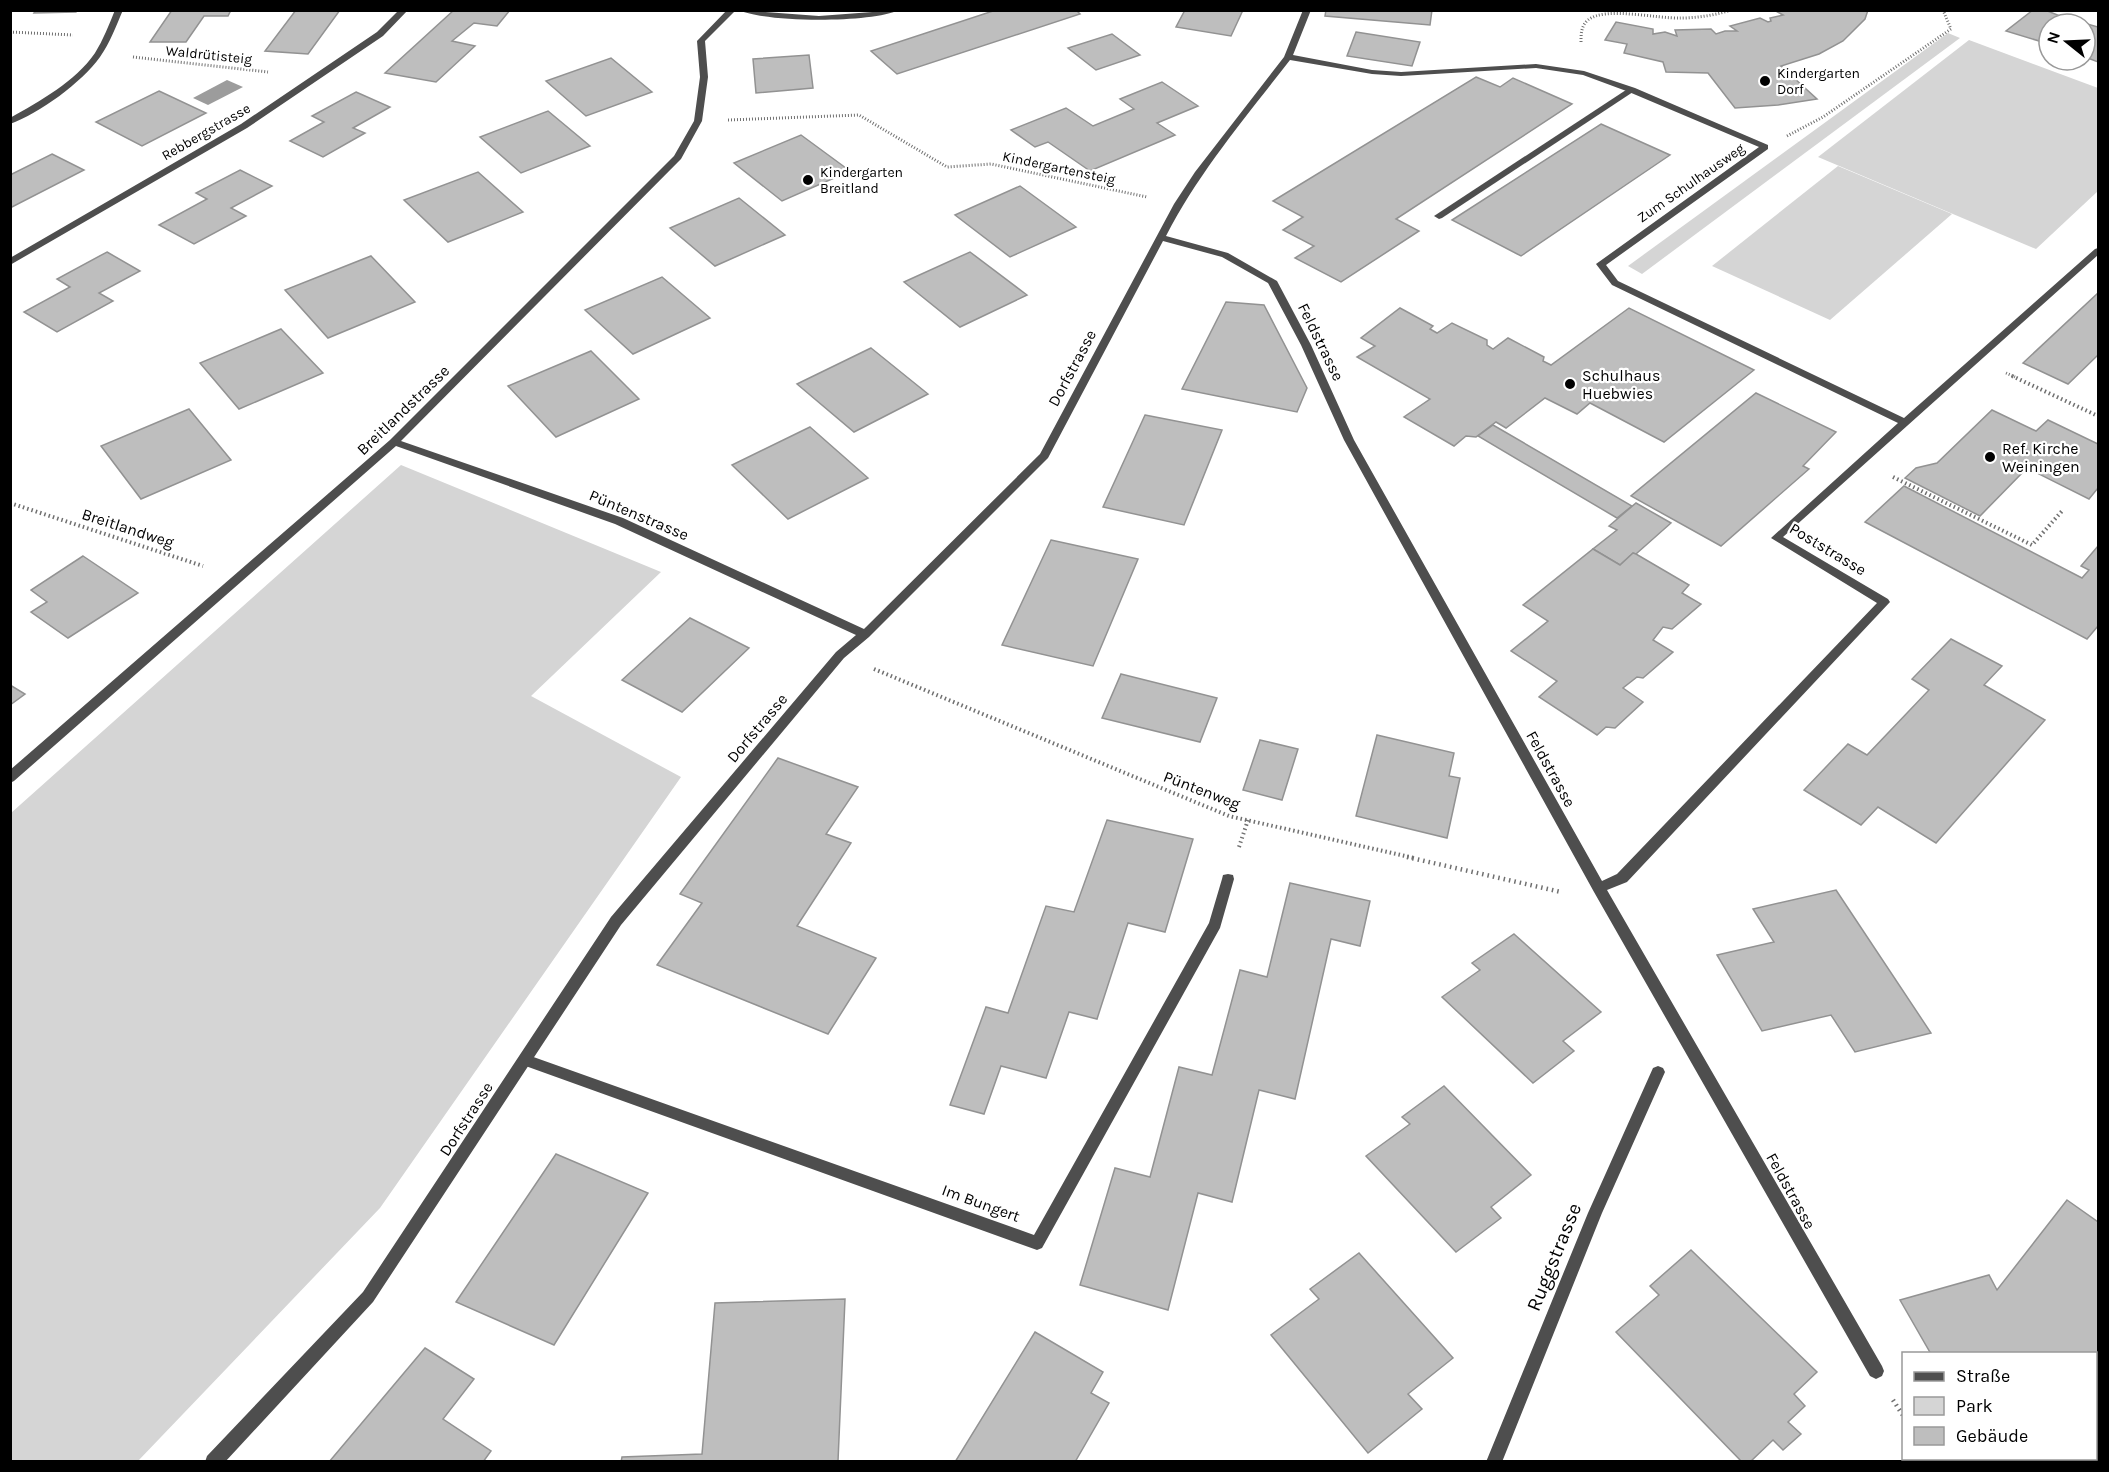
<svg xmlns="http://www.w3.org/2000/svg" width="2109" height="1472" font-family="Karla,sans-serif">
<style>
.green{fill:#d5d5d5}
.water{fill:#9c9c9c}
.building{fill:#bebebe;stroke:#929292;stroke-width:1.5}
.lines{fill:none;stroke-linecap:round;stroke-linejoin:round}
.path-far2{stroke:#707070;stroke-width:3;stroke-dasharray:1 2;stroke-linecap:butt}
.path-far1{stroke:#707070;stroke-width:4;stroke-dasharray:1.5 3;stroke-linecap:butt}
.path{stroke:#707070;stroke-width:4.5;stroke-dasharray:1.5 4;stroke-linecap:butt}
.service{fill:#4e4e4e;fill-rule:evenodd}
.minor{fill:#4e4e4e;fill-rule:evenodd}
.poi-dot{fill:#000;stroke:#fff;stroke-width:2}
.labels{text-anchor:middle;dominant-baseline:central;stroke-width:4.5;stroke-linejoin:round;paint-order:stroke}
.far-street-label{font-size:14px;fill:#000;stroke:#fff}
.far-poi-label{font-size:14px;fill:#000;stroke:#fff;text-anchor:start}
.street-label{font-size:16px;fill:#000;stroke:#fff}
.poi-label{font-size:16px;fill:#000;stroke:#fff;text-anchor:start}
.near-street-label{font-size:20px;fill:#000;stroke:#fff}
</style>
<rect width="100%" height="100%" fill="#fff"/>
<g class="green">
<path d="M 1948,33 L 1960,38 L 1642,274 L 1628,266 Z"/>
<path d="M 1969,40 L 2098,88 L 2098,191 L 2036,249 L 1818,157 Z"/>
<path d="M 1838,166 L 1952,214 L 1830,320 L 1712,266 Z"/>
<path d="M 401,465 L 661,572 L 531,696 L 681,777 L 380,1208 L 138,1461 L 11,1461 L 11,813 Z"/>
</g>
<path class="water" d="M 227,80 L 243,87 L 208,105 L 193,98 Z"/>
<g class="building">
<path d="M 36,10 L 77,10 L 76,12 L 34,13 Z"/>
<path d="M 172,10 L 231,10 L 228,16 L 204,16 L 186,42 L 150,42 Z"/>
<path d="M 296,10 L 340,10 L 308,54 L 265,51 Z"/>
<path d="M 454,10 L 510,10 L 497,26 L 474,23 L 452,41 L 475,46 L 436,82 L 385,73 Z"/>
<path d="M 996,10 L 1076,10 L 1080,14 L 897,74 L 871,51 Z"/>
<path d="M 1185,10 L 1243,10 L 1231,36 L 1176,27 Z"/>
<path d="M 1326,10 L 1432,10 L 1430,25 L 1325,16 Z"/>
<path d="M 1868,10 L 1865,19 L 1843,41 L 1819,54 L 1781,66 L 1817,99 L 1778,105 L 1735,108 L 1708,73 L 1666,72 L 1663,62 L 1624,53 L 1627,44 L 1605,40 L 1616,22 L 1653,29 L 1653,34 L 1665,32 L 1677,36 L 1675,30 L 1711,29 L 1716,34 L 1725,31 L 1737,31 L 1730,26 L 1760,18 L 1768,22 L 1771,21 L 1770,18 L 1783,15 L 1774,10 Z"/>
<path d="M 2033,10 L 2045,10 L 2075,22 L 2077,21 L 2098,27 L 2098,62 L 2085,57 L 2085,24 L 2049,24 L 2049,44 L 2006,31 Z"/>
<path d="M 1356,32 L 1420,42 L 1412,66 L 1347,56 Z"/>
<path d="M 1112,34 L 1140,55 L 1096,70 L 1068,48 Z"/>
<path d="M 809,55 L 813,88 L 756,93 L 753,59 Z"/>
<path d="M 611,58 L 652,92 L 586,116 L 546,81 Z"/>
<path d="M 1476,77 L 1500,87 L 1513,78 L 1572,104 L 1396,219 L 1419,231 L 1341,282 L 1295,258 L 1314,246 L 1283,230 L 1303,217 L 1273,201 Z"/>
<path d="M 1162,82 L 1198,106 L 1157,123 L 1175,135 L 1090,171 L 1048,142 L 1035,147 L 1011,130 L 1066,108 L 1093,126 L 1134,109 L 1120,99 Z"/>
<path d="M 159,91 L 206,113 L 142,146 L 96,122 Z"/>
<path d="M 356,92 L 390,107 L 353,128 L 365,133 L 323,157 L 290,141 L 324,122 L 312,116 Z"/>
<path d="M 548,111 L 590,146 L 521,173 L 480,137 Z"/>
<path d="M 1601,124 L 1670,155 L 1521,256 L 1452,220 Z"/>
<path d="M 801,135 L 850,171 L 782,201 L 734,163 Z"/>
<path d="M 52,154 L 84,170 L 10,208 L 10,175 Z"/>
<path d="M 240,170 L 272,186 L 231,208 L 246,216 L 194,244 L 159,225 L 207,199 L 196,193 Z"/>
<path d="M 478,172 L 523,212 L 448,242 L 404,200 Z"/>
<path d="M 1020,186 L 1076,227 L 1010,257 L 955,215 Z"/>
<path d="M 739,198 L 785,235 L 715,266 L 670,228 Z"/>
<path d="M 107,252 L 140,271 L 99,293 L 113,301 L 57,332 L 24,312 L 70,287 L 57,279 Z"/>
<path d="M 970,252 L 1027,295 L 960,327 L 904,282 Z"/>
<path d="M 371,256 L 415,302 L 328,338 L 285,290 Z"/>
<path d="M 662,277 L 710,318 L 633,354 L 585,310 Z"/>
<path d="M 2098,293 L 2098,355 L 2068,384 L 2023,363 Z"/>
<path d="M 1226,302 L 1264,305 L 1307,388 L 1297,412 L 1182,389 Z"/>
<path d="M 1400,308 L 1433,326 L 1430,329 L 1437,333 L 1452,323 L 1487,340 L 1487,345 L 1493,349 L 1508,338 L 1544,357 L 1543,361 L 1551,365 L 1629,308 L 1754,370 L 1664,442 L 1590,403 L 1577,414 L 1545,398 L 1506,428 L 1496,422 L 1476,437 L 1466,436 L 1454,446 L 1404,417 L 1430,399 L 1357,357 L 1375,346 L 1361,338 Z"/>
<path d="M 281,329 L 323,373 L 239,409 L 200,363 Z"/>
<path d="M 871,348 L 928,394 L 854,432 L 797,384 Z"/>
<path d="M 591,351 L 639,399 L 556,437 L 508,386 Z"/>
<path d="M 1756,393 L 1836,432 L 1803,466 L 1809,469 L 1721,546 L 1631,496 Z"/>
<path d="M 189,409 L 231,460 L 141,499 L 101,446 Z"/>
<path d="M 1992,410 L 2036,431 L 2048,420 L 2098,444 L 2098,488 L 2089,499 L 2027,468 L 1980,516 L 1905,478 L 1916,468 L 1937,463 Z"/>
<path d="M 1145,415 L 1222,430 L 1184,525 L 1103,507 Z"/>
<path d="M 1493,425 L 1632,506 L 1617,518 L 1478,436 Z"/>
<path d="M 810,427 L 868,478 L 788,519 L 732,465 Z"/>
<path d="M 1904,486 L 2082,578 L 2089,570 L 2081,566 L 2098,546 L 2098,626 L 2087,639 L 1865,522 Z"/>
<path d="M 1636,503 L 1671,523 L 1636,554 L 1633,553 L 1620,565 L 1593,549 L 1617,530 L 1609,526 Z"/>
<path d="M 1051,540 L 1138,559 L 1093,666 L 1002,645 Z"/>
<path d="M 1593,549 L 1620,565 L 1633,553 L 1636,554 L 1689,585 L 1682,593 L 1701,604 L 1672,629 L 1663,627 L 1653,640 L 1673,652 L 1643,678 L 1637,677 L 1623,688 L 1643,702 L 1615,728 L 1606,727 L 1597,735 L 1539,697 L 1557,681 L 1511,651 L 1548,621 L 1523,605 Z"/>
<path d="M 83,556 L 138,593 L 68,638 L 31,612 L 47,602 L 31,590 Z"/>
<path d="M 690,618 L 749,648 L 682,712 L 622,680 Z"/>
<path d="M 1951,639 L 2002,666 L 1984,685 L 2045,720 L 1936,843 L 1878,807 L 1861,825 L 1804,790 L 1848,744 L 1867,755 L 1929,690 L 1912,679 Z"/>
<path d="M 1121,674 L 1217,698 L 1200,742 L 1102,718 Z"/>
<path d="M 10,685 L 25,694 L 10,705 Z"/>
<path d="M 1377,735 L 1454,753 L 1449,776 L 1460,778 L 1447,838 L 1356,816 Z"/>
<path d="M 1260,740 L 1298,749 L 1282,800 L 1243,790 Z"/>
<path d="M 778,758 L 858,787 L 826,834 L 851,843 L 797,926 L 876,958 L 828,1034 L 657,965 L 702,903 L 680,894 Z"/>
<path d="M 1107,820 L 1193,839 L 1165,932 L 1128,923 L 1097,1019 L 1069,1012 L 1046,1078 L 1001,1066 L 984,1114 L 950,1105 L 986,1007 L 1008,1013 L 1046,906 L 1074,912 Z"/>
<path d="M 1290,883 L 1370,901 L 1360,946 L 1331,939 L 1295,1099 L 1259,1090 L 1232,1202 L 1198,1193 L 1168,1310 L 1080,1285 L 1115,1168 L 1150,1177 L 1179,1067 L 1212,1075 L 1240,970 L 1267,977 Z"/>
<path d="M 1836,890 L 1931,1033 L 1855,1052 L 1831,1015 L 1762,1031 L 1717,955 L 1774,942 L 1753,909 Z"/>
<path d="M 1514,934 L 1601,1012 L 1563,1041 L 1574,1051 L 1533,1083 L 1442,997 L 1480,970 L 1472,963 Z"/>
<path d="M 1444,1086 L 1531,1175 L 1491,1207 L 1501,1218 L 1456,1252 L 1366,1156 L 1410,1124 L 1402,1117 Z"/>
<path d="M 556,1154 L 648,1193 L 554,1345 L 456,1302 Z"/>
<path d="M 2067,1200 L 2098,1222 L 2098,1430 L 2096,1431 L 2096,1354 L 1931,1354 L 1900,1300 L 1989,1275 L 1997,1290 Z"/>
<path d="M 1691,1250 L 1817,1372 L 1794,1394 L 1805,1406 L 1788,1422 L 1801,1434 L 1783,1450 L 1773,1440 L 1750,1462 L 1742,1462 L 1616,1332 L 1659,1295 L 1650,1286 Z"/>
<path d="M 1359,1253 L 1453,1358 L 1408,1394 L 1422,1409 L 1368,1453 L 1271,1335 L 1319,1299 L 1310,1289 Z"/>
<path d="M 845,1299 L 838,1461 L 621,1462 L 622,1457 L 702,1454 L 715,1303 Z"/>
<path d="M 1035,1332 L 1103,1372 L 1091,1393 L 1109,1403 L 1075,1462 L 955,1462 Z"/>
<path d="M 425,1348 L 474,1379 L 443,1419 L 491,1451 L 483,1462 L 329,1462 Z"/>
</g>
<g class="lines">
<g class="path-far2">
<path d="M 10,32 L 73,35"/>
<path d="M 1581,42 C 1581,34 1581,26 1588,20 C 1605,6 1658,19 1681,18 C 1698,18 1715,15 1732,10"/>
<path d="M 133,57 L 268,72"/>
<path d="M 728,120 L 859,115 L 947,167 L 991,164 L 1147,197"/>
<path d="M 1787,136 L 1823,117 L 1951,29 L 1943,10"/>
<path d="M 2006,373 L 2015,377"/>
</g>
<g class="path-far1">
<path d="M 2012,376 L 2098,416"/>
<path d="M 1893,477 L 2032,545 L 2062,511"/>
<path d="M 10,503 L 203,566"/>
<path d="M 874,669 L 1229,816 L 1414,858"/>
<path d="M 1239,847 L 1248,820"/>
</g>
<g class="path">
<path d="M 1407,857 L 1561,892"/>
<path d="M 1893,1400 L 1904,1417"/>
<path d="M 1928,1458 L 1930,1462"/>
</g>
<g class="service">
<path d="M 1629,88 L 1636,90 L 1442,218 L 1439,219 L 1434,216 Z"/>
<path d="M 1228,874 L 1233,875 L 1234,879 L 1220,928 L 1042,1248 L 1037,1250 L 520,1064 L 518,1060 L 520,1056 L 525,1054 L 1034,1235 L 1209,923 L 1222,879 L 1223,875 Z"/>
</g>
<g class="minor">
<path d="M 115,10 L 123,10 C 116,26 110,43 100,57 C 81,83 40,113 10,124 L 10,118 C 40,101 75,82 95,53 C 103,40 109,25 115,10 Z"/>
<path d="M 399,10 L 408,10 L 383,36 L 247,128 L 10,265 L 10,258 L 241,124 L 377,32 Z"/>
<path d="M 727,10 L 736,10 L 705,41 L 708,77 L 702,121 L 681,159 L 401,441 L 623,518 L 864,629 L 1040,454 L 1174,204 L 1195,172 L 1284,57 L 1303,10 L 1311,10 L 1293,55 L 1372,70 L 1401,72 L 1536,64 L 1584,71 L 1635,88 L 1768,145 L 1768,149 L 1606,265 L 1618,281 L 1904,418 L 2095,249 L 2098,248 L 2098,255 L 1783,537 L 1888,599 L 1890,602 L 1627,882 L 1607,890 L 1882,1366 L 1884,1371 L 1882,1376 L 1876,1379 L 1870,1376 L 1594,892 L 1344,440 L 1301,345 L 1268,283 L 1222,257 L 1163,241 L 1048,458 L 869,637 L 844,658 L 621,925 L 373,1302 L 225,1462 L 205,1462 L 207,1456 L 363,1292 L 611,917 L 836,652 L 856,635 L 615,524 L 396,446 L 14,781 L 10,783 L 10,770 L 390,440 L 674,156 L 694,121 L 700,77 L 697,41 ZM 1290,60 L 1372,74 L 1401,76 L 1536,68 L 1583,75 L 1629,92 L 1759,147 L 1596,264 L 1612,285 L 1898,423 L 1771,538 L 1877,603 L 1617,874 L 1602,881 L 1354,440 L 1311,345 L 1277,281 L 1228,253 L 1166,236 C 1199,172 1246,117 1290,60 Z"/>
<path d="M 739,10 L 819,16 L 899,10 C 872,23 766,23 739,10 Z"/>
<path d="M 1658,1066 L 1663,1068 L 1665,1072 L 1602,1213 L 1502,1462 L 1486,1462 L 1588,1213 L 1653,1068 Z"/>
</g>
</g>
<g class="poi-dot">
<circle cx="1765" cy="81" r="6"/>
<circle cx="808" cy="180" r="6"/>
<circle cx="1570" cy="384" r="6"/>
<circle cx="1990" cy="457" r="6"/>
</g>
<g class="labels">
<g class="far-street-label">
<text transform="translate(209 55) rotate(6)">Waldrütisteig</text>
<text transform="translate(206 132) rotate(-30)">Rebbergstrasse</text>
<text transform="translate(1059 168) rotate(12)">Kindergartensteig</text>
<text transform="translate(1691 183) rotate(-35)">Zum Schulhausweg</text>
</g>
<g class="far-poi-label">
<text x="1777" y="73">Kindergarten<tspan x="1777" dy="16">Dorf</tspan></text>
<text x="820" y="172">Kindergarten<tspan x="820" dy="16">Breitland</tspan></text>
</g>
<g class="street-label">
<text transform="translate(1321 342) rotate(64)">Feldstrasse</text>
<text transform="translate(1072 368) rotate(-62)">Dorfstrasse</text>
<text transform="translate(403 410) rotate(-44)">Breitlandstrasse</text>
<text transform="translate(639 515) rotate(23)">Püntenstrasse</text>
<text transform="translate(128 528) rotate(18)">Breitlandweg</text>
<text transform="translate(1828 549) rotate(31)">Poststrasse</text>
<text transform="translate(757 728) rotate(-50)">Dorfstrasse</text>
<text transform="translate(1551 769) rotate(61)">Feldstrasse</text>
<text transform="translate(1202 790) rotate(21)">Püntenweg</text>
<text transform="translate(466 1119) rotate(-57)">Dorfstrasse</text>
<text transform="translate(1791 1191) rotate(61)">Feldstrasse</text>
<text transform="translate(981 1203) rotate(20)">Im Bungert</text>
</g>
<g class="poi-label">
<text x="1582" y="375">Schulhaus<tspan x="1582" dy="18">Huebwies</tspan></text>
<text x="2002" y="448">Ref. Kirche<tspan x="2002" dy="18">Weiningen</tspan></text>
</g>
<g class="near-street-label">
<text transform="translate(1554 1257) rotate(-68)">Ruggstrasse</text>
</g>
</g>
<rect width="2109" height="1472" fill="none" stroke="#000000" stroke-width="24"/>
<rect x="1902" y="1352" width="195" height="108" fill="#ffffff" stroke="#999999" stroke-width="1.5"/>
<rect x="1914" y="1372" width="30" height="9" fill="#4e4e4e" stroke="#999999" stroke-width="1.5"/>
<text x="1956" y="1382" font-size="18" fill="#000000">Straße</text>
<rect x="1914" y="1397" width="30" height="18" fill="#d5d5d5" stroke="#999999" stroke-width="1.5"/>
<text x="1956" y="1412" font-size="18" fill="#000000">Park</text>
<rect x="1914" y="1427" width="30" height="18" fill="#bebebe" stroke="#999999" stroke-width="1.5"/>
<text x="1956" y="1442" font-size="18" fill="#000000">Gebäude</text>
<g transform="translate(2067 42) rotate(288)"><circle r="28" fill="#ffffff" stroke="#999999" stroke-width="1.5"/>
<path d="M0-4.5L10 22L0 15L-10 22Z" fill="#000000"/>
<text y="-9" font-size="16" font-weight="bold" text-anchor="middle" fill="#000000">N</text>
</g>
</svg>
